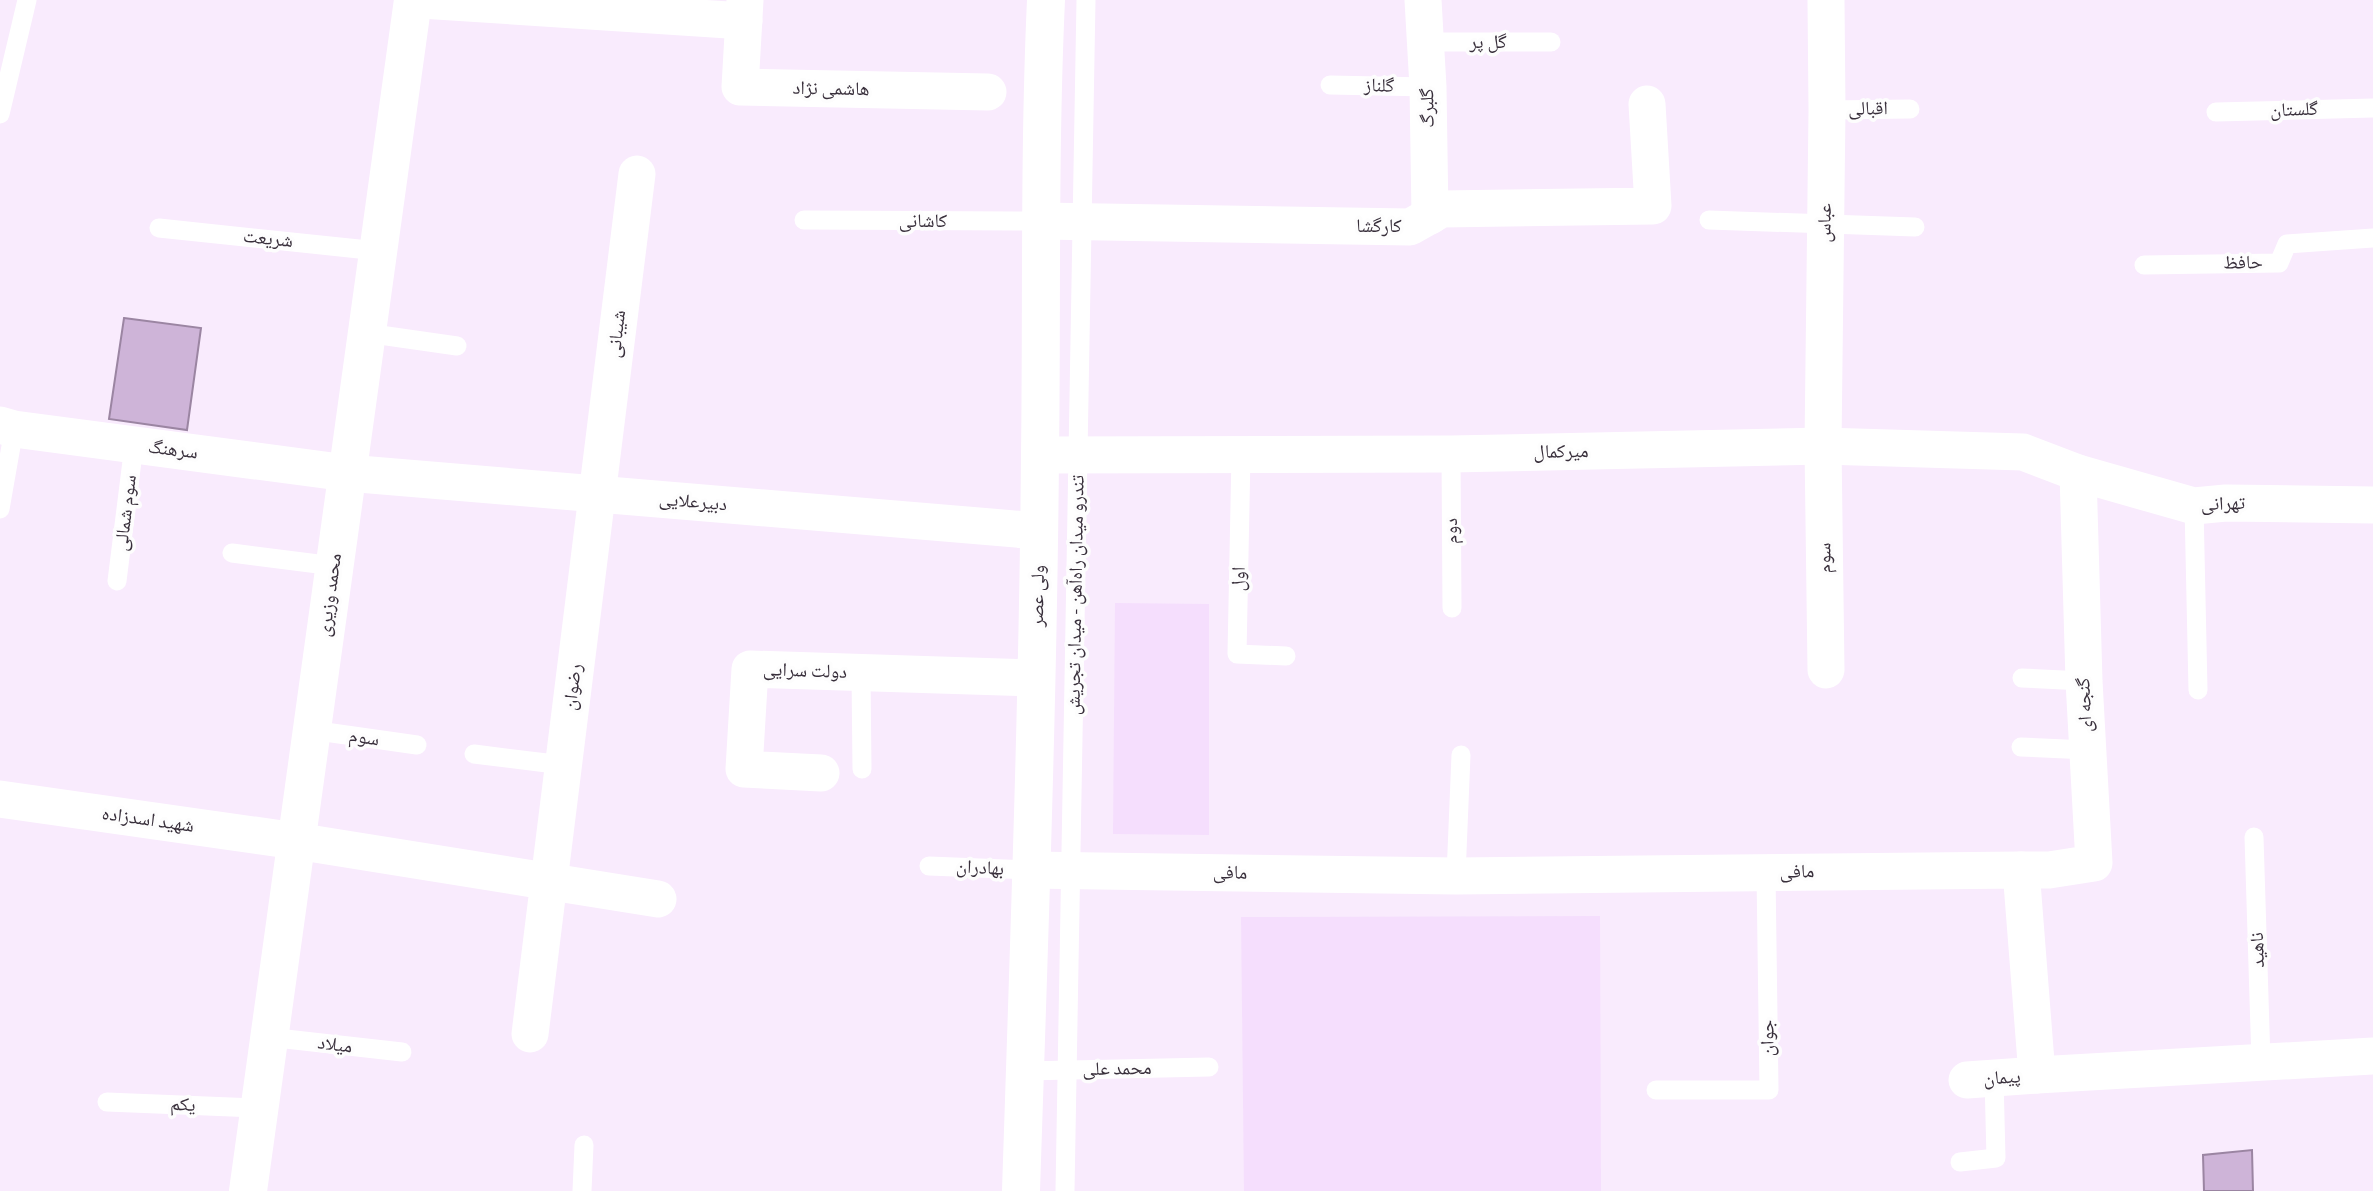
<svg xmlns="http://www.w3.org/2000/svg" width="2373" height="1191" font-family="'Source Sans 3','Noto Naskh Arabic',sans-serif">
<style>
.built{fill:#f5defd}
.building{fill:#ceb4d8;stroke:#9b85a2;stroke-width:2}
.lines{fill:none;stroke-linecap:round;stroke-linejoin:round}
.service{stroke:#fff;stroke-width:19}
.minor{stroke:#fff;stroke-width:37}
.tertiary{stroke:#fff;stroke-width:38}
.primary{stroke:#fff;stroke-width:38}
.labels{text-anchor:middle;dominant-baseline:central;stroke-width:7;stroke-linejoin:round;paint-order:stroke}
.street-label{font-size:19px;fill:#382f3b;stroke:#fdfdfd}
</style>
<rect width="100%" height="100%" fill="#f9ebfd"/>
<g class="built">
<path d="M 1115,603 L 1209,604 L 1209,835 L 1113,834 Z"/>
<path d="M 1600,916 L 1601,1191 L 1244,1191 L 1241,917 Z"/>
</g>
<g class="building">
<path d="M 124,318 L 201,328 L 187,430 L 109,419 Z"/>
<path d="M 2252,1150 L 2253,1191 L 2204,1191 L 2203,1155 Z"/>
</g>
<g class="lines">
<g class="service">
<path d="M 1425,42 L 1551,42"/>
<path d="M 1330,85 L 1428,87"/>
<path d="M 1827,110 L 1910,109"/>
<path d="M 2216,112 L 2373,108"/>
<path d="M 0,114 L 27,0"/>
<path d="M 804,220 L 1041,221"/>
<path d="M 1709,220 L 1915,227"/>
<path d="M 159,228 L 378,251"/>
<path d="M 2144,265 L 2279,263 L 2287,244 L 2373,238"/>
<path d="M 366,333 L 457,346"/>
<path d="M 1451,454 L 1452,608"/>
<path d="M 1241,455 L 1237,654 L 1286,656"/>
<path d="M 2194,506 L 2198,690"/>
<path d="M 0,509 L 14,429"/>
<path d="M 232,553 L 334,566"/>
<path d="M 117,581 L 134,445"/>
<path d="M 861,673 L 862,769"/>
<path d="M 2022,678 L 2084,681"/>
<path d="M 311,730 L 417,745"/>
<path d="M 2021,747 L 2088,750"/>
<path d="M 474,754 L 563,765"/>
<path d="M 2254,837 L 2261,1062"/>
<path d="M 929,866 L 1030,870"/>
<path d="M 1456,876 L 1461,755"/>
<path d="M 268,1037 L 402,1052"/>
<path d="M 1025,1071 L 1209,1067"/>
<path d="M 1656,1090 L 1769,1090 L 1766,873"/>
<path d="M 107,1102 L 258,1108"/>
<path d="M 1960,1162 L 1996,1158 L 1994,1078"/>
<path d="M 582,1191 L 584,1145"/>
<path d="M 1065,1191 L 1086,0"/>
</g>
<g class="minor">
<path d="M 421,0 L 744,21"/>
<path d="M 745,0 L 740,87 L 988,92"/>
<path d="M 1423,0 L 1428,87 L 1430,216"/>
<path d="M 1826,0 L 1827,110 L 1823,446 L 1826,670"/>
<path d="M 1041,221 L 1410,227 L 1442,209 L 1653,206 L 1647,104"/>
<path d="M 0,425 L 14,429 L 347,473 L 1039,531"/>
<path d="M 1040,455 L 1451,454 L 1823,446 L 2023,452 L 2078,473 L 2194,506 L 2226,503 L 2373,505"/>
<path d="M 821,773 L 744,769 L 750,669 L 1036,678"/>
<path d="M 0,799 L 296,841 L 658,899"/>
<path d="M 1030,870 L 1456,876 L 2021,870 L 2037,1075 L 2373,1056"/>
<path d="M 2021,870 L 2049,870 L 2094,863 L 2084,681 L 2078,473"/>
<path d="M 530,1034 L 637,174"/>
<path d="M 1967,1080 L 2037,1075"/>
</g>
<path class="tertiary" d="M 248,1191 L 413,0"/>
<path class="primary" d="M 1021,1191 C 1029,946 1038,700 1040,455 C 1042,303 1039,152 1046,0"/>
</g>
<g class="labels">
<g class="street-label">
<text x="1488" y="42">گل پر</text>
<text transform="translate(1379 86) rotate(1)">گلناز</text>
<text transform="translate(831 89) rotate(1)">هاشمی نژاد</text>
<text transform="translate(1428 108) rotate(-91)">گلبرگ</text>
<text transform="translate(1868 109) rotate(-1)">اقبالی</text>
<text transform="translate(2294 110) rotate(-2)">گلستان</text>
<text x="923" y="221">کاشانی</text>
<text transform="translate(1825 223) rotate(-89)">عباس</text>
<text x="1379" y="226">کارگشا</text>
<text transform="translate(268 239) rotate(6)">شریعت</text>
<text transform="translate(2243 263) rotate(-1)">حافظ</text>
<text transform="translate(617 334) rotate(-83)">شیبانی</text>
<text transform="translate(173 450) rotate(7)">سرهنگ</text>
<text transform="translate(1561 452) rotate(-1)">میرکمال</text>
<text transform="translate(693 502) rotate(5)">دبیرعلایی</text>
<text transform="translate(2223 504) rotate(-2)">تهرانی</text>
<text transform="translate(126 513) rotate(-83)">سوم شمالی</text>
<text transform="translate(1451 531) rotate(-90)">دوم</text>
<text transform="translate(1825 558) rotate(-91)">سوم</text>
<text transform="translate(1239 579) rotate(-89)">اول</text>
<text transform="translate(330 595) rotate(-82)">محمد وزیری</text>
<text transform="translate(1076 595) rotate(-89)">تندرو میدان راه‌آهن - میدان تجریش</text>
<text transform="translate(1038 596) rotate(-89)">ولی عصر</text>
<text transform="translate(805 671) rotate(2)">دولت سرایی</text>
<text transform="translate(573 687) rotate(-83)">رضوان</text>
<text transform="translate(2085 705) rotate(-93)">گنجه ای</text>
<text transform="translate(364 738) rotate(8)">سوم</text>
<text transform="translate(148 820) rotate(8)">شهید اسدزاده</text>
<text transform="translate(980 868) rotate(3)">بهادران</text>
<text transform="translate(1797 872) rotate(-1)">مافی</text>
<text transform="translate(1230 873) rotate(1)">مافی</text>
<text transform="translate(2258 950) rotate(-92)">ناهید</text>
<text transform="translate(1768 1038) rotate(-91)">جوان</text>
<text transform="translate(335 1045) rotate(7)">میلاد</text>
<text transform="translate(1117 1069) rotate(-1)">محمد علی</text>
<text transform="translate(2002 1078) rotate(-4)">پیمان</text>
<text transform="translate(183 1105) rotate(3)">یکم</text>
</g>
</g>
</svg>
